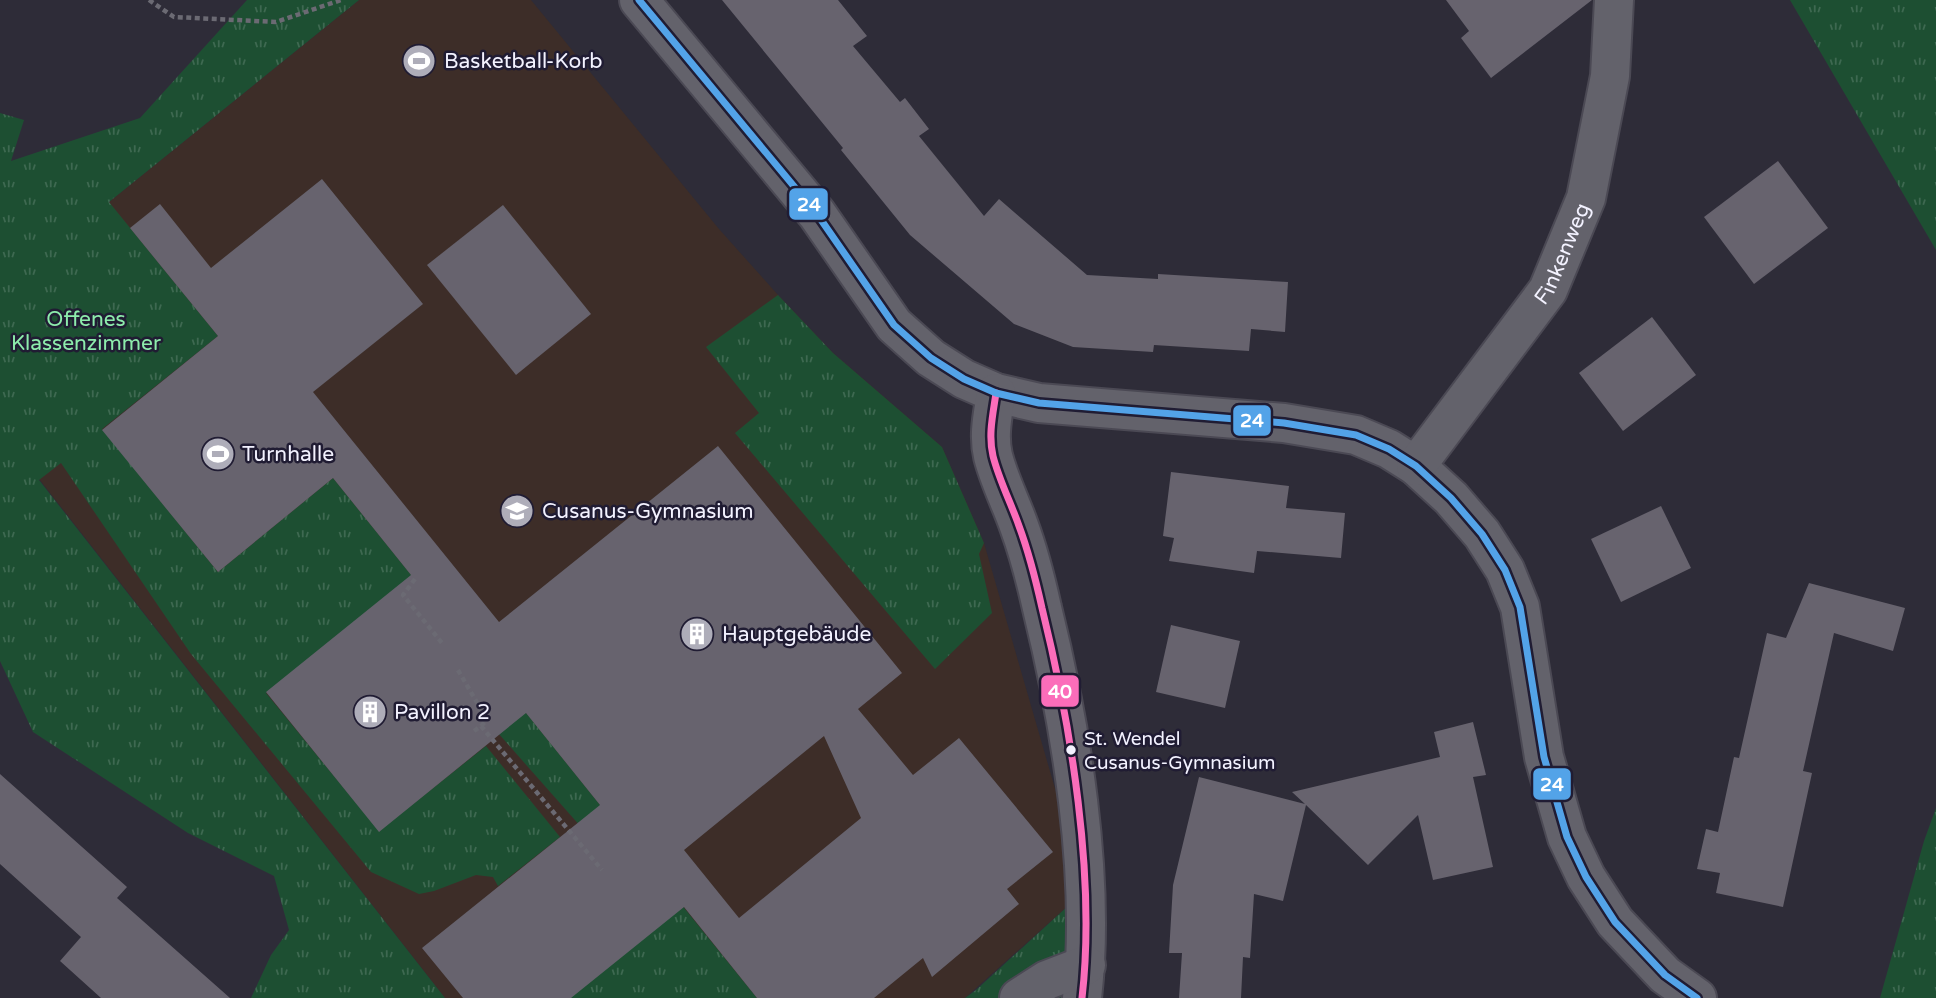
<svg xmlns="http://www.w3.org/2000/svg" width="1936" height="998" font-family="'Varela Round',sans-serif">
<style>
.education{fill:#3d2d28}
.grass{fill:url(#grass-tufts)}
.building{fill:#67636e;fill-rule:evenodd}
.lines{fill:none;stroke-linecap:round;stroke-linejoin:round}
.minor-casing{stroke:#4b4954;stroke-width:42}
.path{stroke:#6b6a73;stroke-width:4.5;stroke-dasharray:5 3.5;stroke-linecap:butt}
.minor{stroke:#63626b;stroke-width:38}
.bus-1-casing{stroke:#201c33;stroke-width:12}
.bus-2-casing{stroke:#201c33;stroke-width:12}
.bus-1{stroke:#fb6dba;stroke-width:7}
.bus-2{stroke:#53a3e8;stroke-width:7}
.bus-dot{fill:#f3f2ff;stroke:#201c33;stroke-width:2.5}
.labels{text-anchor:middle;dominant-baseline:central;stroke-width:5;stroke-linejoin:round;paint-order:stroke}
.bus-label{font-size:19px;fill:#f3f2ff;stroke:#201c33;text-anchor:start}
.poi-label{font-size:21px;fill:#f3f2ff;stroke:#201c33;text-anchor:start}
.street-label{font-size:21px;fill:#f3f2ff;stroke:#201c33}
.park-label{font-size:21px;fill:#8decac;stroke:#201c33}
.line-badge{stroke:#201c33;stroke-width:2.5}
.badge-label{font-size:19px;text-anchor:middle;font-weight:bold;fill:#fff}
</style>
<defs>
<pattern id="grass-tufts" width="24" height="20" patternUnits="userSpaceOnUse" patternTransform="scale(1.75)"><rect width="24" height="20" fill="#1d4f32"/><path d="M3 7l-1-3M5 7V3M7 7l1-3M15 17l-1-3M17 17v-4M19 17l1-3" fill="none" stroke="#3e6951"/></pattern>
</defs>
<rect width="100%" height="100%" fill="#2e2c38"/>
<path class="education" d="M 359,0 L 531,0 L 719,229 L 778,295 L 833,353 L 942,447 L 984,543 L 1080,875 L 1069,905 L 965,998 L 445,998 L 0,429 L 0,290 Z"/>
<g class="grass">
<path d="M 247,0 L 359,0 L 109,202 L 218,336 L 102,429 L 218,572 L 333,478 L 412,576 L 266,693 L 379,831 L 486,746 L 560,837 L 498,886 L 493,877 L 476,875 L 434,891 L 419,894 L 371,872 L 191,654 L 61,463 L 39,480 L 445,998 L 251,998 L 271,955 L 289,930 L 274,876 L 188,833 L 33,732 L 0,661 L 0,113 L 24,120 L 11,161 L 140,118 Z"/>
<path d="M 1790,0 L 1936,0 L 1936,250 Z"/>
<path d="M 778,295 L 833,353 L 942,447 L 984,543 L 979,554 L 992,613 L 935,669 L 735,433 L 759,413 L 706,347 Z"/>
<path d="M 478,653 L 633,846 L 612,862 L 498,733 Z"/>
<path d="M 1936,808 L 1936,998 L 1880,998 L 1924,841 Z"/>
<path d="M 651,867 L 757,998 L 568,998 Z"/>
<path d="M 1069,905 L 1067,998 L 965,998 L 976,990 Z"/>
</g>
<g class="building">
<path d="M 722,0 L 838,0 L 867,36 L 853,46 L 900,102 L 905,98 L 929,129 L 919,136 L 984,216 L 999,199 L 1087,275 L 1158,279 L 1158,274 L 1288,282 L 1285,332 L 1251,329 L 1249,351 L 1154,345 L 1153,352 L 1073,347 L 1014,324 L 910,235 L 841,150 L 843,148 Z"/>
<path d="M 1446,0 L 1592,0 L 1491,78 L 1461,38 L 1469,31 Z"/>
<path d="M 1778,161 L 1828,228 L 1754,284 L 1704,217 Z"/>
<path d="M 322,179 L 423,304 L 313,392 L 499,622 L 718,446 L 902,673 L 858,709 L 913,775 L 959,738 L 1053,852 L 1007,889 L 1019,904 L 932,977 L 923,958 L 874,998 L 757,998 L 684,907 L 571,998 L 463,998 L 422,948 L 600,805 L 526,713 L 379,832 L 266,692 L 411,575 L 333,478 L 218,572 L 102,430 L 218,336 L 130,228 L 160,204 L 211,268 ZM 824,736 L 861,818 L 739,918 L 684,850 Z"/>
<path d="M 503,205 L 591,314 L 516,375 L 427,265 Z"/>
<path d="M 1652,317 L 1696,375 L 1623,431 L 1579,373 Z"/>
<path d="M 1171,472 L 1289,486 L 1286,508 L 1345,513 L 1341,558 L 1257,551 L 1254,573 L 1169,561 L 1174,538 L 1163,536 Z"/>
<path d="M 1661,506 L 1691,568 L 1621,602 L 1591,539 Z"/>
<path d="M 1809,583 L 1905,608 L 1893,651 L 1834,633 L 1803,771 L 1812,773 L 1783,907 L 1716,893 L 1720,873 L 1697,869 L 1706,829 L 1718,832 L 1734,757 L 1739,758 L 1767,633 L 1786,638 Z"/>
<path d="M 1171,625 L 1240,641 L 1225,708 L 1156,692 Z"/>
<path d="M 1473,722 L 1486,775 L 1473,777 L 1493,867 L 1433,880 L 1418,815 L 1368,865 L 1306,805 L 1283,901 L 1254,894 L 1250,958 L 1243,957 L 1241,998 L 1179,998 L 1182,953 L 1169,953 L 1173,885 L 1199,777 L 1305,804 L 1292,792 L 1440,757 L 1434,732 Z"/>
<path d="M 0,774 L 127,887 L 117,898 L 230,998 L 101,998 L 60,961 L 81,937 L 0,864 Z"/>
</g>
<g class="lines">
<defs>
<g id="minor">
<path d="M 639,0 L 817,214 L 894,325 L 931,358 L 964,379 L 996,393 L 1039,403 L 1284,423 L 1356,435 L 1389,449 L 1416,466 L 1451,498 L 1482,534 L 1505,570 L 1520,607 L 1544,757 L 1567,837 L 1586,877 L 1615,922 L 1665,975 L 1697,998"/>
<path d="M 996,393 C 993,414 988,435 993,456 C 999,480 1011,503 1019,526 C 1029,553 1036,581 1042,608 C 1071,726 1096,877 1082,998"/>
<path id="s1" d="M 1416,466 L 1548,290 L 1586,198 L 1610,76 L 1614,0"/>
<path d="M 1019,998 L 1047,980 L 1086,965"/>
</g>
</defs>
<use href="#minor" class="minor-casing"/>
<g class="path">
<path d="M 149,0 L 174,17 L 276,22 L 341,0"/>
<path d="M 415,579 L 403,595 L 442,643"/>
<path d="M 458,670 L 479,706 L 485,722 L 481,726"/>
<path d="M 474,731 L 481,726 L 602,870"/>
</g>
<use href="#minor" class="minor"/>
<defs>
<path id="bus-1" d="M 996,393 C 993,414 988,435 993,456 C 999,480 1011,503 1019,526 C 1029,553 1036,581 1042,608 C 1071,726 1096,877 1082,998"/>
<path id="bus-2" d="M 639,0 L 817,214 L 894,325 L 931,358 L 964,379 L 996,393 L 1039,403 L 1284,423 L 1356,435 L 1389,449 L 1416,466 L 1451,498 L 1482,534 L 1505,570 L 1520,607 L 1544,757 L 1567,837 L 1586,877 L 1615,922 L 1665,975 L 1697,998"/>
</defs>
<use href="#bus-1" class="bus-1-casing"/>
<use href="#bus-2" class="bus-2-casing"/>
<use href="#bus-1" class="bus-1"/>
<use href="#bus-2" class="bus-2"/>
</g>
<defs>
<symbol id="stadium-disc" viewBox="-11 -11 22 22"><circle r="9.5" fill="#aeadb9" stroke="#201c33"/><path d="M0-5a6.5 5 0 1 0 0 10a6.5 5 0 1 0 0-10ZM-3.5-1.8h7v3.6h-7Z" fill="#fff"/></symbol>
<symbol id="school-disc" viewBox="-11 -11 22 22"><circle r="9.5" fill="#aeadb9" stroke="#201c33"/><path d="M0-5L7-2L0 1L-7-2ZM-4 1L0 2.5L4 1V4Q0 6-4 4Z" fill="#fff"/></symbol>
<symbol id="building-disc" viewBox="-11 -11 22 22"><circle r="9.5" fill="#aeadb9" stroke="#201c33"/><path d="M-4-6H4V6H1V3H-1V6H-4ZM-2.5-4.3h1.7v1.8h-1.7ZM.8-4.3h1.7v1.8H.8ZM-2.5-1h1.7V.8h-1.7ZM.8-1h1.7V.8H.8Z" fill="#fff"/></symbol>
</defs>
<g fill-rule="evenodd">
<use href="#stadium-disc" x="400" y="42" width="38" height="38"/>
<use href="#stadium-disc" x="199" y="435" width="38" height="38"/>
<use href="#school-disc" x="498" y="492" width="38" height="38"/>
<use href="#building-disc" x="678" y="615" width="38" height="38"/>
<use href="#building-disc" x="351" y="693" width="38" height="38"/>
</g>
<circle class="bus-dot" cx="1071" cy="750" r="6"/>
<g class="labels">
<g class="bus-label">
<text x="1084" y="739">St. Wendel<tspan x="1084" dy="24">Cusanus-Gymnasium</tspan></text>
</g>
<g class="poi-label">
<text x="444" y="61">Basketball-Korb</text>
<text x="242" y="454">Turnhalle</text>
<text x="542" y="511">Cusanus-Gymnasium</text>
<text x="722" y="634">Hauptgebäude</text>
<text x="394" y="712">Pavillon 2</text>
</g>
<g class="street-label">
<text stroke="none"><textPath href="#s1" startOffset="259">Finkenweg</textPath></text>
</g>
<g class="park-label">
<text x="86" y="319">Offenes<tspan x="86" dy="24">Klassenzimmer</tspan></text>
</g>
</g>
<g class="line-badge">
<rect x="788" y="187" width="41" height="34" rx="7" fill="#53a3e8"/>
<rect x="1232" y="404" width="40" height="33" rx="7" fill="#53a3e8"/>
<rect x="1040" y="674" width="40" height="34" rx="7" fill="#fb6dba"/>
<rect x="1532" y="767" width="40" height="34" rx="7" fill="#53a3e8"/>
</g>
<g class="badge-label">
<text x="809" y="211">24</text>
<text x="1252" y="427">24</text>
<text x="1060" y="698">40</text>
<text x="1552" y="791">24</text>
</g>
</svg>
